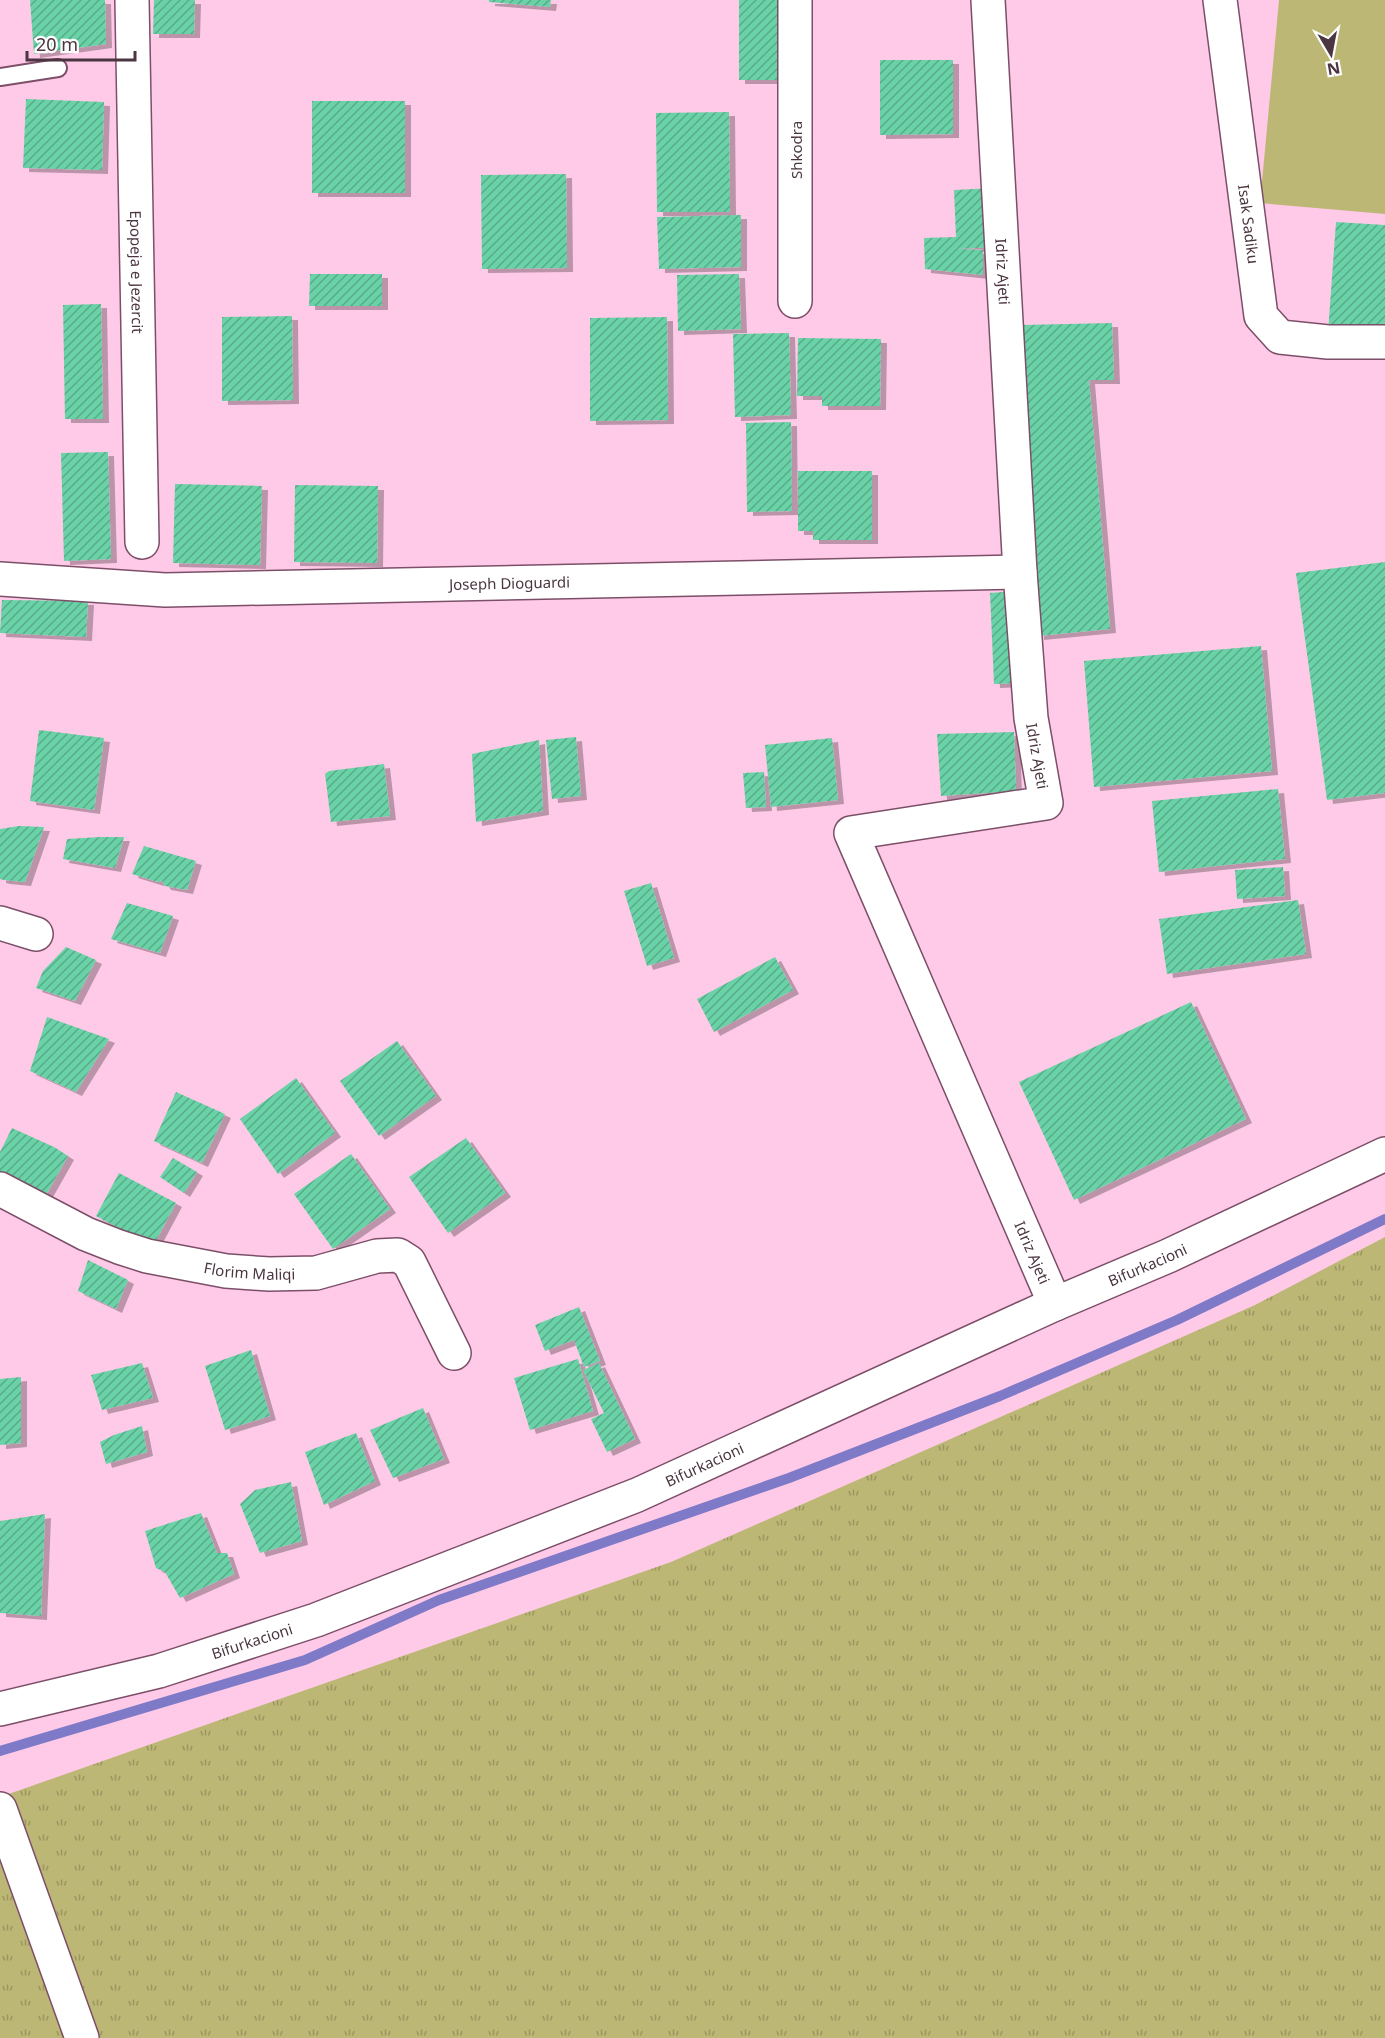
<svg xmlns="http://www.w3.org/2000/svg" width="1385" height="2038" font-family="'Noto Sans',sans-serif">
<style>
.grass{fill:url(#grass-tufts)}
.garden{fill:#bcb774}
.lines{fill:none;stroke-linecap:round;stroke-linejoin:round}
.stream{stroke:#7e7ac8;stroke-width:10}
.building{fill:url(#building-hatch);filter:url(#shadow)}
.lane-casing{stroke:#7c4f68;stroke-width:20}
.street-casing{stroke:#7c4f68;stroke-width:36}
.lane{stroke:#fff;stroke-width:16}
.street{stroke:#fff;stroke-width:33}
.labels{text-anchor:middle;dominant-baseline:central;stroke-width:4.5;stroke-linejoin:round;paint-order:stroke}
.street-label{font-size:15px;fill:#4a3540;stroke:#fdfdfd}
</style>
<defs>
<pattern id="grass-tufts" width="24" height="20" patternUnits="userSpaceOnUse" patternTransform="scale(1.5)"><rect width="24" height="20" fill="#bcb774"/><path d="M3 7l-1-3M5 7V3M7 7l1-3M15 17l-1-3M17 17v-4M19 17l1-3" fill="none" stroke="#9b9661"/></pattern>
<pattern id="building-hatch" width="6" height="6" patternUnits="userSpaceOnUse" patternTransform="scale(1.5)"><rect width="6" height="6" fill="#6ad2a7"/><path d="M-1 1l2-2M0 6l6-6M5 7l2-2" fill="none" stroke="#59ab89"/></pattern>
<filter id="shadow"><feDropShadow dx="6" dy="4" stdDeviation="0" flood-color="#0004"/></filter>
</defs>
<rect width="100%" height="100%" fill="#ffcae7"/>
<path class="grass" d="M 1385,1237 L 1385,2038 L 0,2038 L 0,1797 L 671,1562 L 1255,1305 Z"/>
<path class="garden" d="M 1279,0 L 1385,0 L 1385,214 L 1260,203 Z"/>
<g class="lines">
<path class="stream" d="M 0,1751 L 305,1660 L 439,1600 L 789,1478 L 1000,1396 L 1177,1320 L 1385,1219"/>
</g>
<g class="building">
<path d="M 30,0 L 105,0 L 106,44 L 34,54 Z"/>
<path d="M 154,0 L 195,0 L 194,34 L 153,34 Z"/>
<path d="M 489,0 L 551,0 L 550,7 L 489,2 Z"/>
<rect x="739" y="0" width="40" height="80"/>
<path d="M 880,60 L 953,60 L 953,134 L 880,135 Z"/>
<path d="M 26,99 L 104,102 L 102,170 L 23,168 Z"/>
<rect x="312" y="101" width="93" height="92"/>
<path d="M 729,112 L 730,212 L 657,212 L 656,113 Z"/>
<path d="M 566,174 L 567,268 L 482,269 L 481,175 Z"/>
<path d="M 993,188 L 996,247 L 956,249 L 983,250 L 983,275 L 925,269 L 924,238 L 956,237 L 954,190 Z"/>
<path d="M 741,215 L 741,267 L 659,269 L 657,217 Z"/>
<path d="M 1336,222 L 1385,225 L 1385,337 L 1328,333 Z"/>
<path d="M 310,274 L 382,274 L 382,306 L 309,306 Z"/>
<path d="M 739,274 L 741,329 L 678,331 L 677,275 Z"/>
<path d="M 101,304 L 103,419 L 65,419 L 63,305 Z"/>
<path d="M 292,316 L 293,400 L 222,401 L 222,317 Z"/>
<path d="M 667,317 L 668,420 L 590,421 L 590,318 Z"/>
<path d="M 1112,323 L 1114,380 L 1089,380 L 1110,629 L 1038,636 L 1021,325 Z"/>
<path d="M 789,333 L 791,415 L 735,417 L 733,334 Z"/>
<path d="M 798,338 L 881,339 L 880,406 L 822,406 L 822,396 L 797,396 Z"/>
<path d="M 791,422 L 792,511 L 747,512 L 746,423 Z"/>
<path d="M 108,452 L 111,559 L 64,561 L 61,453 Z"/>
<path d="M 798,471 L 872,471 L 872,540 L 813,540 L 813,531 L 798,531 Z"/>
<path d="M 175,484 L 262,486 L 260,565 L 173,563 Z"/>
<path d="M 295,485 L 378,486 L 377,563 L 294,562 Z"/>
<path d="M 1385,562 L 1385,793 L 1327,800 L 1296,573 Z"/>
<path d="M 1015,591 L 1020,683 L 994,684 L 990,593 Z"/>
<path d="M 2,600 L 88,601 L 86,637 L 0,633 Z"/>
<path d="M 1261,646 L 1272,771 L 1094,787 L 1084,661 Z"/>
<path d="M 39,730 L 104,738 L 94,810 L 30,801 Z"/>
<path d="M 1014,732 L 1016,791 L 941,796 L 937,734 Z"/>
<path d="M 576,737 L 581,796 L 552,799 L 546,740 Z"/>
<path d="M 832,738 L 838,800 L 771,807 L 765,745 Z"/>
<path d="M 539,740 L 543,811 L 476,822 L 472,754 Z"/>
<path d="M 384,764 L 390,816 L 331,822 L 325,774 L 329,771 Z"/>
<path d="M 764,772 L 766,807 L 746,808 L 743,773 Z"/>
<path d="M 1278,789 L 1285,859 L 1159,872 L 1152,801 Z"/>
<path d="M 19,826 L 44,827 L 25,882 L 4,880 L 0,879 L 0,829 Z"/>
<path d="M 100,837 L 124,837 L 115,868 L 63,859 L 67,839 Z"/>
<path d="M 144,846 L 196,861 L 187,890 L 165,886 L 162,881 L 158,882 L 132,874 Z"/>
<path d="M 1283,867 L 1285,896 L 1237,899 L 1235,870 Z"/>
<path d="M 651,883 L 674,958 L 647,966 L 624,891 Z"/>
<path d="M 1298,900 L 1306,954 L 1167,974 L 1159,919 Z"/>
<path d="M 127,903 L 173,916 L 160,953 L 111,939 Z"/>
<path d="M 66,947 L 96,960 L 75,1001 L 36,988 L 43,971 Z"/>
<path d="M 775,957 L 793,990 L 714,1032 L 697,999 Z"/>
<path d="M 1191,1002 L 1246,1119 L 1074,1200 L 1019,1082 Z"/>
<path d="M 47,1017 L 109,1039 L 76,1092 L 30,1071 Z"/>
<path d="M 397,1041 L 436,1096 L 379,1136 L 340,1081 Z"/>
<path d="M 296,1078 L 335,1133 L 278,1174 L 240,1119 Z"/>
<path d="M 176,1092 L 225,1114 L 202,1163 L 154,1141 Z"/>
<path d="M 12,1128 L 54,1147 L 68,1156 L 46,1195 L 0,1174 L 0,1152 Z"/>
<path d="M 466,1138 L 505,1193 L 448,1233 L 409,1177 Z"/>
<path d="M 351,1154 L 390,1209 L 333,1249 L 294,1194 Z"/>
<path d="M 173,1158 L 197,1172 L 184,1193 L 160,1177 Z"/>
<path d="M 119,1173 L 176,1203 L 153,1246 L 96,1216 Z"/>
<path d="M 88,1260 L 128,1280 L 116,1309 L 78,1291 Z"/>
<path d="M 579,1307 L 600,1361 L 584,1367 L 574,1340 L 545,1351 L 535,1325 Z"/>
<path d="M 251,1350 L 270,1416 L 225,1430 L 205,1366 Z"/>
<path d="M 578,1359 L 593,1411 L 530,1430 L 514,1378 Z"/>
<path d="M 142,1363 L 153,1398 L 102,1410 L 91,1375 Z"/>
<path d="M 599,1363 L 635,1439 L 607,1452 L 591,1419 L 604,1413 L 583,1370 Z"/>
<path d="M 21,1377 L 21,1443 L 0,1445 L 0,1379 Z"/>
<path d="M 423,1408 L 444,1459 L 393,1478 L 370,1430 Z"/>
<path d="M 142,1426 L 147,1452 L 106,1464 L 100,1442 L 114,1435 Z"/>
<path d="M 356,1433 L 375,1481 L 324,1505 L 305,1452 Z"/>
<path d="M 291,1482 L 302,1541 L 260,1553 L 240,1504 L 255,1490 Z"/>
<path d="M 201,1513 L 217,1553 L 227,1553 L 234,1574 L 180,1598 L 165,1572 L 156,1568 L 145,1531 Z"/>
<path d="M 45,1514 L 41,1616 L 0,1613 L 0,1521 Z"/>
</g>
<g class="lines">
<defs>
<path id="lane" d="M 0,77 L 58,68"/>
<g id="street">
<path id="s1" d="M 132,0 L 142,542"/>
<path id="s2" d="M 988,0 L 1020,572 L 1031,718 L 1046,803 L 851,833 L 1055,1304"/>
<path id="s3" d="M 1220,0 L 1261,316 L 1280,337 L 1328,342 L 1385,342"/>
<path d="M 795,301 L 795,0"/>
<path id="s4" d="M 0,579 L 165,590 L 1020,572"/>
<path d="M 0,923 L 36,934"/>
<path id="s5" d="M 0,1189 L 86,1234 L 119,1247 L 147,1256 L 226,1271 L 269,1274 L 316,1273 L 377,1256 L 398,1255 L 409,1262 L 454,1353"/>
<path id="s6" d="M 0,1709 L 159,1671 L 316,1620 L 637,1495 L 1055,1304 L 1168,1256 L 1385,1154"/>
<path d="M 0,1809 L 82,2038"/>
</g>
</defs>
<use href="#lane" class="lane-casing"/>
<use href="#street" class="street-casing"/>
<use href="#lane" class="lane"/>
<use href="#street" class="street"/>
</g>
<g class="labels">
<g class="street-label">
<text transform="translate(796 150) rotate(-90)">Shkodra</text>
<text stroke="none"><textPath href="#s3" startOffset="226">Isak Sadiku</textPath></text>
<text stroke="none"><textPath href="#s1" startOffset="272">Epopeja e Jezercit</textPath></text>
<text stroke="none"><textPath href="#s2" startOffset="272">Idriz Ajeti</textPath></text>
<text stroke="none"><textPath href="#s4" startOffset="510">Joseph Dioguardi</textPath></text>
<text stroke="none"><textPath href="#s2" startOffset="758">Idriz Ajeti</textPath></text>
<text stroke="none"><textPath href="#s2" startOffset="1460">Idriz Ajeti</textPath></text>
<text stroke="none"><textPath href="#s6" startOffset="1233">Bifurkacioni</textPath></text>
<text stroke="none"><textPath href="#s5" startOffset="266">Florim Maliqi</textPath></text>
<text stroke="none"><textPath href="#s6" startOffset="747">Bifurkacioni</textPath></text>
<text stroke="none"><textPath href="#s6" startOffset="261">Bifurkacioni</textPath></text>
</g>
</g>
<g transform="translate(1331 54) rotate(170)" stroke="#fdfdfd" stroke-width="4.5" paint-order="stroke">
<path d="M0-4.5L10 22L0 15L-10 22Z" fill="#4a3540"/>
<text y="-9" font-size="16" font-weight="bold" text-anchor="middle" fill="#4a3540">N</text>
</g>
<path d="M27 51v9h108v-9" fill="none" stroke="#4a3540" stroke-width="3"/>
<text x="36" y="51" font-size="18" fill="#4a3540" stroke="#fdfdfd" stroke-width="4.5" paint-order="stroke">20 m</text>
</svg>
